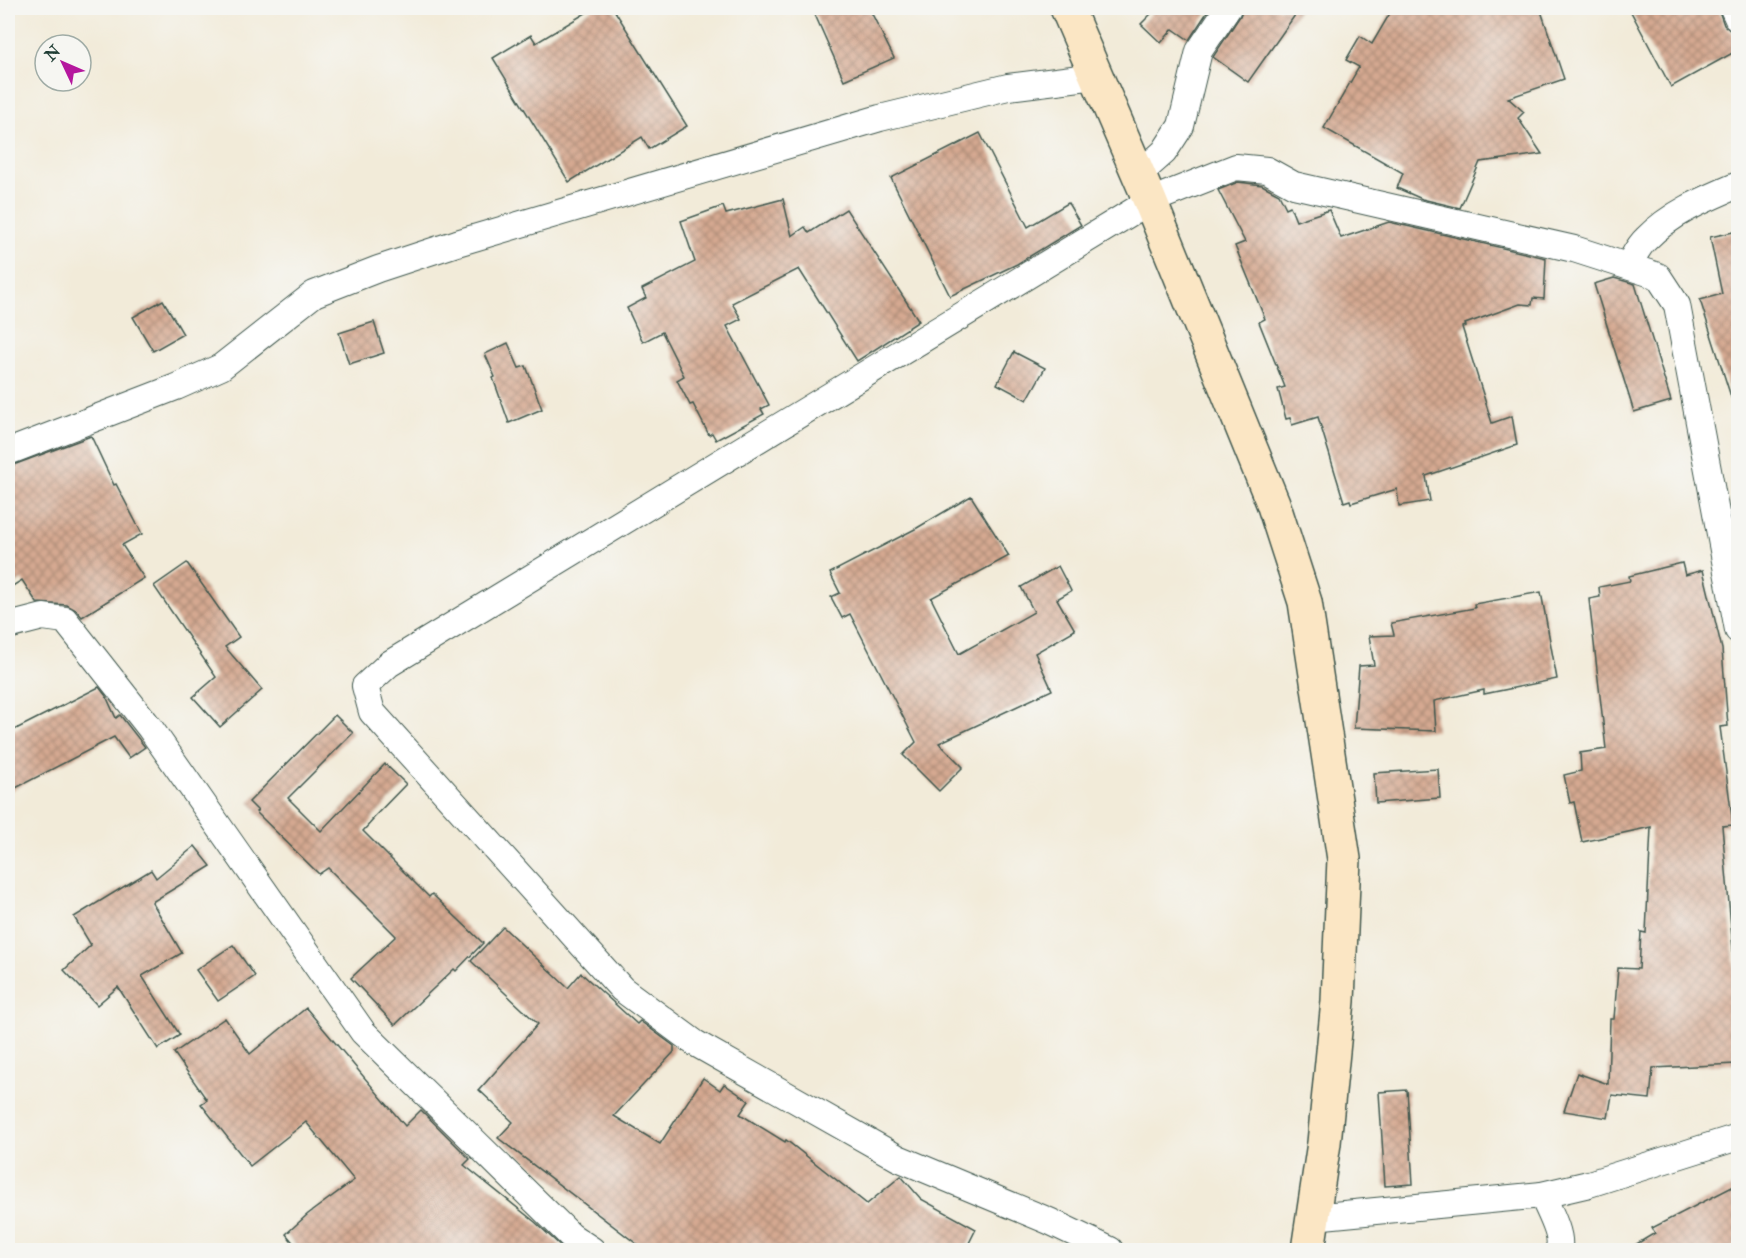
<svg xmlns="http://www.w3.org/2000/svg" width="1746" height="1258" font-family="'IM FELL Double Pica',serif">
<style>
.building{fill:url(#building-cross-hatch)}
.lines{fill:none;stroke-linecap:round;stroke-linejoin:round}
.street-casing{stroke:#3f574d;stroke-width:28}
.secondary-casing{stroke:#3f574d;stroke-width:36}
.street{stroke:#fff;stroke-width:26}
.secondary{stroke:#fbe6c4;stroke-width:33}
</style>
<defs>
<pattern id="building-cross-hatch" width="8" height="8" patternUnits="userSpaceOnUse" patternTransform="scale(1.5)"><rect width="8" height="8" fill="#d5a991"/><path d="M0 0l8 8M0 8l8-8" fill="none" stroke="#ac8b77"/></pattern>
</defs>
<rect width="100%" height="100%" fill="#f6f6f2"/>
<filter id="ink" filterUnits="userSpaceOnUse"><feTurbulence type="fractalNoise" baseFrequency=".0167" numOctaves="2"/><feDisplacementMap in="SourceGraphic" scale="12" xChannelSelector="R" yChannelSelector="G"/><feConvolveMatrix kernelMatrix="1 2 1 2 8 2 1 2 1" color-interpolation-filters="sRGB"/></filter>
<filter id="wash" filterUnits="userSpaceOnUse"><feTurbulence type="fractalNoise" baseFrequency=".008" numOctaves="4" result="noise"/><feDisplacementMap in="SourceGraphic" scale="24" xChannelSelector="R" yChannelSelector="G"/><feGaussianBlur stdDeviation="1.35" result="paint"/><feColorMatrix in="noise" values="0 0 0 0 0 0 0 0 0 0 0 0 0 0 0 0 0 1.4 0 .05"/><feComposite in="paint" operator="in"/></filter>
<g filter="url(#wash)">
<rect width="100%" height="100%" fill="#f2ebd9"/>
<g id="blocks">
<g class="building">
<path d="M 594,8 L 613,8 L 687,126 L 649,149 L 642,137 L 569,182 L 493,58 L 531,35 L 536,43 Z"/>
<path d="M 812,8 L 869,8 L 894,58 L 844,80 Z"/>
<path d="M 1144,8 L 1210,8 L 1189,40 L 1173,29 L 1161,43 L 1141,24 L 1152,13 Z"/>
<path d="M 1243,8 L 1300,8 L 1248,82 L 1213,57 L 1240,16 Z"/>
<path d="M 1393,8 L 1540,8 L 1564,79 L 1508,98 L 1524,112 L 1518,118 L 1542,154 L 1480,162 L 1460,208 L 1422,199 L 1397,188 L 1403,173 L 1324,128 L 1359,67 L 1346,60 L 1360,36 L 1372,44 Z"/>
<path d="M 1629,8 L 1718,8 L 1724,25 L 1733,33 L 1738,43 L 1738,50 L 1671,87 Z"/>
<path d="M 980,133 L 1028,227 L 1068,203 L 1081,225 L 1017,264 L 950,296 L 891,178 Z"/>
<path d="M 1238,182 L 1262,185 L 1279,194 L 1286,208 L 1290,206 L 1296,221 L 1329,210 L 1341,238 L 1389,222 L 1546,258 L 1544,299 L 1533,298 L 1532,305 L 1520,304 L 1465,324 L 1466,326 L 1462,327 L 1492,423 L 1512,416 L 1517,445 L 1426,476 L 1430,501 L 1399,506 L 1397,489 L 1351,503 L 1350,500 L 1344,502 L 1318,417 L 1292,425 L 1290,418 L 1286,419 L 1278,389 L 1285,387 L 1259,322 L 1265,319 L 1235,246 L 1245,242 L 1218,190 Z"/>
<path d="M 783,199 L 792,236 L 805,227 L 809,233 L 846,209 L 919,321 L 857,361 L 799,269 L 732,303 L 741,319 L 727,326 L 769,405 L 761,409 L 764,414 L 716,440 L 712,433 L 709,435 L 693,404 L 690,405 L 677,380 L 684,376 L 662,332 L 643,342 L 627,308 L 646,298 L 642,289 L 695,262 L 681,221 L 723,206 L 726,214 Z"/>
<path d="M 1738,231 L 1738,403 L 1733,403 L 1700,300 L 1722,294 L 1710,237 Z"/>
<path d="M 1614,278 L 1635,284 L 1671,401 L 1634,412 L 1594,284 Z"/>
<path d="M 163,300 L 183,334 L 153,351 L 133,317 Z"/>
<path d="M 374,322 L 384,353 L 349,364 L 339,333 Z"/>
<path d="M 508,343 L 519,368 L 526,366 L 542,409 L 509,423 L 493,378 L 495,377 L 485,354 Z"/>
<path d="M 1014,352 L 1045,368 L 1027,400 L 997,384 Z"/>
<path d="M 91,436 L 114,485 L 116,484 L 142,534 L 122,545 L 144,578 L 82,617 L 76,610 L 67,605 L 37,603 L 22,580 L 8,589 L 8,467 Z"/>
<path d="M 971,496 L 1009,556 L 931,598 L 959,654 L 1034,612 L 1021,587 L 1058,566 L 1071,591 L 1057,599 L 1075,630 L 1035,653 L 1052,690 L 939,743 L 963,767 L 939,791 L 903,755 L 916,742 L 850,614 L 842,618 L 831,597 L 840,593 L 830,573 L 917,528 Z"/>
<path d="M 187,563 L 239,637 L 225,647 L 262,690 L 220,727 L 193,697 L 216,677 L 154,586 Z"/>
<path d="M 1682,563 L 1685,575 L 1703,570 L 1722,649 L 1728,726 L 1720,727 L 1733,825 L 1722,826 L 1736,982 L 1734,1025 L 1736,1064 L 1653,1068 L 1650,1099 L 1612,1095 L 1608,1118 L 1564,1111 L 1577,1073 L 1608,1084 L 1610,1019 L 1614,1019 L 1618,968 L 1639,969 L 1641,932 L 1646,933 L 1651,827 L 1582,842 L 1574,802 L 1570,803 L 1564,775 L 1581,771 L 1580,753 L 1606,749 L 1589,599 L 1600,597 L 1599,587 L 1630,581 L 1629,576 Z"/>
<path d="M 1541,592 L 1557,679 L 1484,694 L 1484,690 L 1434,701 L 1436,731 L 1354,728 L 1359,666 L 1374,665 L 1369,636 L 1394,635 L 1391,623 L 1475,608 L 1474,604 Z"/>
<path d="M 99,687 L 106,696 L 116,718 L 120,715 L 145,747 L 129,758 L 114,737 L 8,792 L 8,733 Z"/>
<path d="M 335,715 L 353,733 L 288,798 L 321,831 L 385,764 L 406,784 L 372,819 L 373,820 L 363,831 L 429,897 L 432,894 L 483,943 L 456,971 L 454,969 L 395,1025 L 351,978 L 396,936 L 328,868 L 319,874 L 256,812 L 258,811 L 249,802 Z"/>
<path d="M 1438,769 L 1440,798 L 1376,803 L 1374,773 Z"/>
<path d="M 195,846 L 211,866 L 152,902 L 182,953 L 142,976 L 180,1035 L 158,1049 L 118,987 L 97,1005 L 64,970 L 91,945 L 74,917 L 151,870 L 156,878 Z"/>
<path d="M 503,927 L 568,988 L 581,973 L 637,1024 L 640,1021 L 674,1046 L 674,1052 L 614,1116 L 660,1144 L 703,1078 L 720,1090 L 724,1084 L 749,1101 L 740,1114 L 785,1142 L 786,1140 L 867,1204 L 901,1176 L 921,1199 L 976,1229 L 965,1251 L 646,1251 L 498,1138 L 513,1122 L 479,1090 L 538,1024 L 471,961 Z"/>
<path d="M 233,945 L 255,976 L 218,1001 L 196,970 Z"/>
<path d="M 306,1008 L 405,1126 L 421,1110 L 470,1159 L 464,1165 L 535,1222 L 566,1251 L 300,1251 L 286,1234 L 308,1214 L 354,1180 L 306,1122 L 250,1166 L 201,1104 L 207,1100 L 174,1053 L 225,1018 L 250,1054 Z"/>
<path d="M 1407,1090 L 1413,1184 L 1385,1186 L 1379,1092 Z"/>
<path d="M 1738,1184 L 1738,1251 L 1625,1251 L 1655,1233 L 1652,1228 Z"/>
</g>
</g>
</g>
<g filter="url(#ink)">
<use href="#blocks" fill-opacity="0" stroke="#3f574d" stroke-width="1.5"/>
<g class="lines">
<defs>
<g id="street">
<path d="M 1733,8 L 1738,19"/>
<path d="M 1138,175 L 1164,152 L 1181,126 L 1199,51 L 1228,8"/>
<path d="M 1628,266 C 1633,258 1638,246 1646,239 C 1671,213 1705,199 1738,185"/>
<path d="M 8,452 L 176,387 L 221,367 L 314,294 L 378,269 L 457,243 L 880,118 L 1008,87 L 1096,76"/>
<path d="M 8,626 L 43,617 L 65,620 L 150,728 L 363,1032 L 571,1236 L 592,1250"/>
<path d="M 1542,1195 C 1548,1208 1564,1238 1558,1250"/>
<path d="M 1313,1217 L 1542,1195 L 1589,1184 L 1738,1137"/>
<path d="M 1110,1250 L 1049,1221 L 898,1158 L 695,1043 L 622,989 L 372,712 L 365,686 L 389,664 L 1150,201 L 1236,167 L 1267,170 L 1294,185 L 1574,249 L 1658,276 L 1677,305 L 1738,630"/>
</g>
<path id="secondary" d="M 1067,8 L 1150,201 L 1273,503 L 1305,602 L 1344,859 L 1338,1001 L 1324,1143 L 1308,1250"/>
</defs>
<use href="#street" class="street-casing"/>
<use href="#secondary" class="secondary-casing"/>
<use href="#street" class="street"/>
<use href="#secondary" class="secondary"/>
</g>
</g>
<rect width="1746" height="1258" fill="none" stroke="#f6f6f2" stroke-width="30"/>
<g transform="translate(63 63) rotate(314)"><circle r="28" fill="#f6f6f2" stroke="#a0aca6" stroke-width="1.5"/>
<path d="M0-4.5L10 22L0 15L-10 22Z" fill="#b5179e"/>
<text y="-9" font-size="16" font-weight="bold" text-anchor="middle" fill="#1f3d34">N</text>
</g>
</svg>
